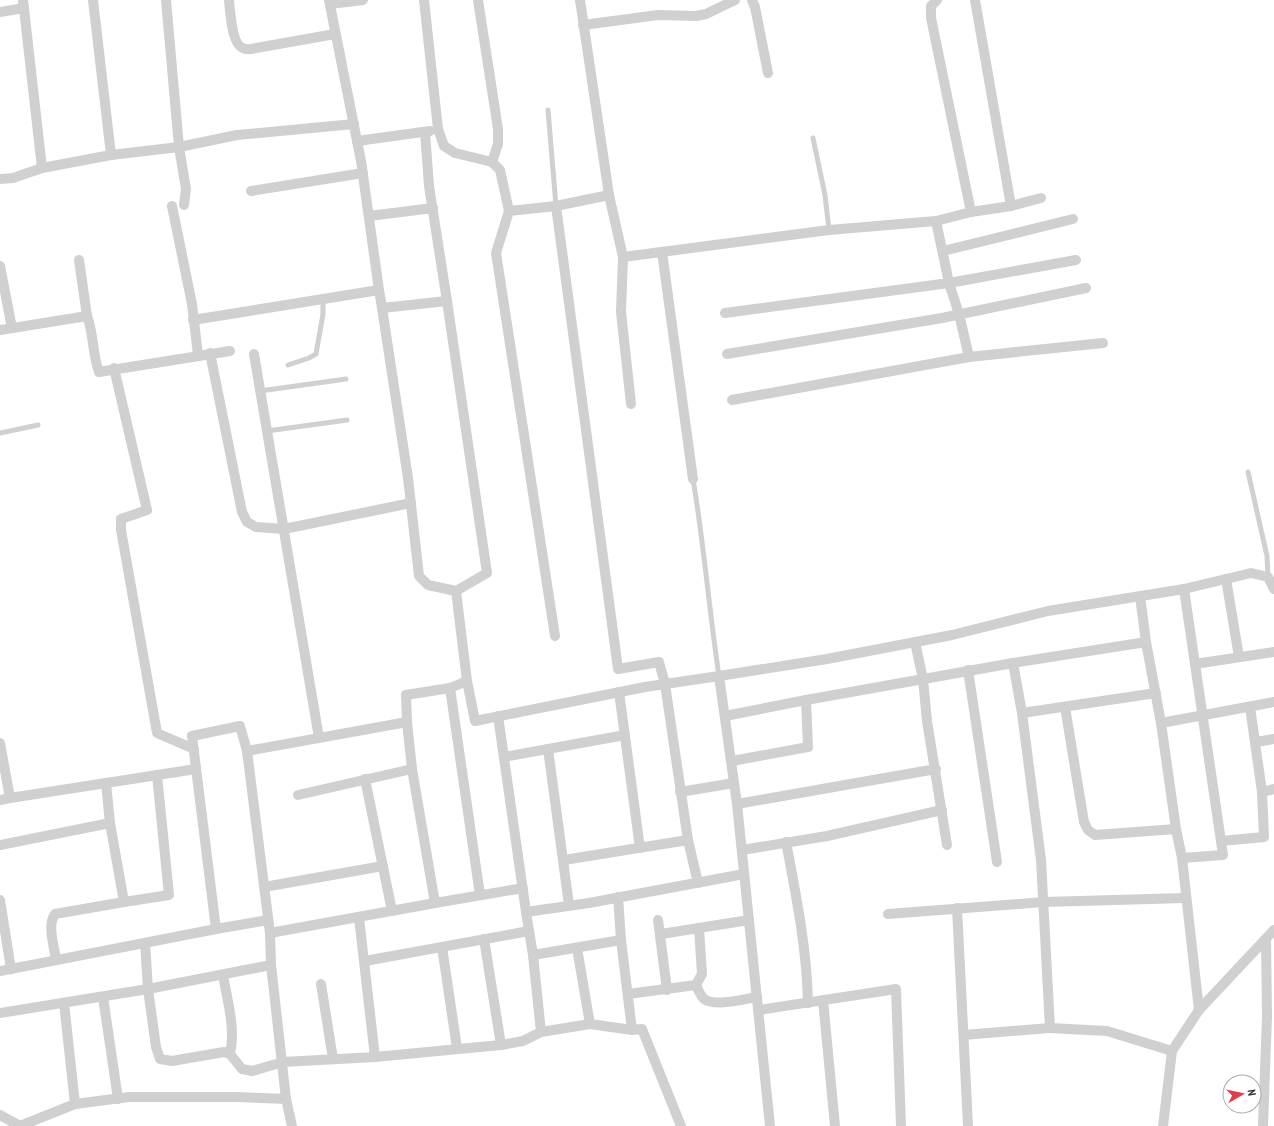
<svg xmlns="http://www.w3.org/2000/svg" width="1274" height="1126" font-family="'PT Sans Narrow',sans-serif">
<style>
.lines{fill:none;stroke-linecap:round;stroke-linejoin:round}
.lane{stroke:#d0d0d0;stroke-width:5}
.street{stroke:#d0d0d0;stroke-width:10}
</style>
<rect width="100%" height="100%" fill="#fff"/>
<g class="lines">
<g class="lane">
<path d="M 548,110 L 556,206"/>
<path d="M 813,138 L 825,195 L 829,230"/>
<path d="M 288,365 L 309,358 L 316,354 L 323,314 L 323,299"/>
<path d="M 260,391 L 346,379"/>
<path d="M 267,431 L 347,420"/>
<path d="M 0,433 L 38,425"/>
<path d="M 1248,472 L 1267,556 L 1268,577"/>
<path d="M 693,479 C 704,544 709,610 719,676"/>
</g>
<g class="street">
<path d="M 23,0 L 42,168"/>
<path d="M 93,0 L 111,155"/>
<path d="M 166,0 L 179,147 L 186,189 L 184,205"/>
<path d="M 229,0 C 230,11 232,45 243,48 C 246,50 252,49 256,48 L 335,34"/>
<path d="M 329,0 L 361,161 L 379,290"/>
<path d="M 424,0 L 438,129 L 444,146 L 455,153 L 492,162 L 500,170 L 509,211 L 556,206 L 609,195 L 623,257 L 829,230 L 936,221 L 971,212 L 1011,206 L 1041,198"/>
<path d="M 478,0 L 498,129 L 498,144 L 492,162"/>
<path d="M 580,0 L 609,195"/>
<path d="M 752,0 L 755,7 L 768,73"/>
<path d="M 937,0 L 931,6 L 931,18 L 971,212"/>
<path d="M 975,0 L 1011,206"/>
<path d="M 330,4 L 363,0"/>
<path d="M 0,12 L 24,8"/>
<path d="M 583,25 L 658,15 L 696,16 L 706,14 L 735,0"/>
<path d="M 425,132 L 429,186 L 447,301"/>
<path d="M 357,141 L 430,131"/>
<path d="M 0,179 L 13,178 L 42,168 L 111,155 L 179,147 L 237,135 L 354,124"/>
<path d="M 251,191 L 363,173"/>
<path d="M 172,206 L 192,304 L 198,355"/>
<path d="M 556,206 L 618,669 L 659,662 L 665,684 L 688,840 L 698,883"/>
<path d="M 509,211 L 496,253 L 555,636"/>
<path d="M 369,216 L 433,208"/>
<path d="M 936,221 L 949,283 L 959,314 L 969,357"/>
<path d="M 943,251 L 1073,219"/>
<path d="M 662,252 L 693,479"/>
<path d="M 623,257 L 621,312 L 631,404"/>
<path d="M 79,260 L 87,316"/>
<path d="M 0,266 L 12,328"/>
<path d="M 382,308 L 408,478 L 419,576 L 428,585 L 456,591"/>
<path d="M 725,313 L 949,283 L 1076,260"/>
<path d="M 193,320 L 379,290 L 382,308 L 447,301 L 487,573 L 456,591 L 467,681 L 475,721 L 645,687 L 719,676"/>
<path d="M 0,330 L 87,316 C 94,334 92,353 99,372 L 230,351"/>
<path d="M 210,353 L 242,512 L 247,522 L 256,527 L 284,529 L 411,503"/>
<path d="M 254,354 L 319,738"/>
<path d="M 727,354 L 942,318 L 1086,288"/>
<path d="M 114,368 L 147,510 L 121,519 L 121,530 L 157,733 L 194,749"/>
<path d="M 732,400 L 969,357 L 1103,343"/>
<path d="M 1226,579 L 1239,657"/>
<path d="M 1140,596 L 1146,642"/>
<path d="M 915,642 L 923,679 L 927,721 L 947,845"/>
<path d="M 1195,664 L 1274,652"/>
<path d="M 968,670 L 997,862"/>
<path d="M 450,688 L 480,895"/>
<path d="M 619,692 L 640,848"/>
<path d="M 1156,693 L 1022,713 L 1013,663 L 1146,642 L 1161,723"/>
<path d="M 1065,707 L 1084,822 L 1088,830 L 1095,835 L 1176,829"/>
<path d="M 1250,707 L 1262,792 L 1274,789"/>
<path d="M 1022,713 L 1041,860 L 1050,1028 L 1107,1031 L 1172,1051"/>
<path d="M 498,716 L 526,912"/>
<path d="M 725,716 L 806,700"/>
<path d="M 1256,742 L 1274,739"/>
<path d="M 0,743 L 10,798 L 196,769"/>
<path d="M 548,749 L 569,905"/>
<path d="M 247,751 L 407,722 L 406,695 L 450,688 L 467,681"/>
<path d="M 504,757 L 625,735"/>
<path d="M 732,761 L 808,747 L 806,700 L 1013,663"/>
<path d="M 365,779 L 392,911"/>
<path d="M 106,783 L 110,823 L 124,902 L 169,895 L 157,775"/>
<path d="M 680,792 L 734,783"/>
<path d="M 298,795 L 412,769"/>
<path d="M 0,800 L 10,798"/>
<path d="M 737,804 L 936,769"/>
<path d="M 1221,841 L 1264,837 L 1262,792"/>
<path d="M 786,842 C 796,895 807,949 808,1003"/>
<path d="M 0,845 L 110,823"/>
<path d="M 742,850 L 827,836 L 942,810"/>
<path d="M 1182,858 L 1223,855 L 1184,589"/>
<path d="M 564,860 L 688,840"/>
<path d="M 264,887 L 383,866"/>
<path d="M 618,897 L 621,940 L 632,1030"/>
<path d="M 0,900 L 11,969"/>
<path d="M 435,903 L 523,888"/>
<path d="M 957,908 L 968,1126"/>
<path d="M 888,914 L 1044,902 L 1186,898"/>
<path d="M 658,920 L 667,990"/>
<path d="M 216,929 L 268,920"/>
<path d="M 270,933 L 435,903 L 412,769 L 407,722"/>
<path d="M 661,934 L 749,920"/>
<path d="M 484,939 L 501,1045"/>
<path d="M 145,943 L 148,989 L 156,1047 L 160,1059 L 172,1061 L 224,1052 L 230,1054 L 242,1069 L 252,1071 L 283,1062 L 375,1057 L 359,918"/>
<path d="M 442,947 L 457,1048"/>
<path d="M 577,948 L 590,1024"/>
<path d="M 533,955 L 621,940"/>
<path d="M 56,959 C 54,946 47,925 55,914 L 124,902"/>
<path d="M 365,961 L 529,931"/>
<path d="M 0,971 L 216,929 L 192,736 L 240,726 L 247,751 L 270,933 L 271,965 L 286,1099"/>
<path d="M 223,975 C 227,1000 236,1028 230,1054"/>
<path d="M 321,984 L 333,1059"/>
<path d="M 696,985 C 698,990 700,995 704,999 C 715,1007 744,999 757,997"/>
<path d="M 628,994 L 696,985 L 702,974 L 699,928"/>
<path d="M 103,997 L 118,1099"/>
<path d="M 823,1000 L 835,1126"/>
<path d="M 64,1003 L 75,1104"/>
<path d="M 759,1010 L 896,989 L 901,1126"/>
<path d="M 1199,1010 L 1182,858 L 1176,829 L 1161,723 L 1274,702"/>
<path d="M 0,1013 L 148,989 L 271,965"/>
<path d="M 541,1032 L 533,955 L 526,912 L 589,903 L 744,874"/>
<path d="M 964,1035 L 1050,1028"/>
<path d="M 375,1057 L 501,1045 L 523,1041 L 541,1032 L 590,1024 L 632,1030 L 642,1029 L 681,1126"/>
<path d="M 0,1115 L 20,1126"/>
<path d="M 20,1126 L 75,1104 L 129,1097 L 237,1097 L 286,1099 L 292,1126"/>
<path d="M 770,1126 L 737,804 L 719,676 L 827,659 L 952,635 L 1048,611 L 1184,589 L 1251,573 L 1268,577 L 1274,589"/>
<path d="M 1163,1126 L 1172,1051 L 1199,1010 L 1274,930"/>
<path d="M 1263,1126 L 1267,1016 L 1266,939"/>
</g>
</g>
<g transform="translate(1242 1094) rotate(81)"><circle r="19" fill="#ffffff" stroke="#adadad"/>
<path d="M0-3L7 15L0 10L-7 15Z" fill="#e63946"/>
<text y="-6" font-size="11" font-weight="bold" text-anchor="middle" fill="#333333">N</text>
</g>
</svg>
